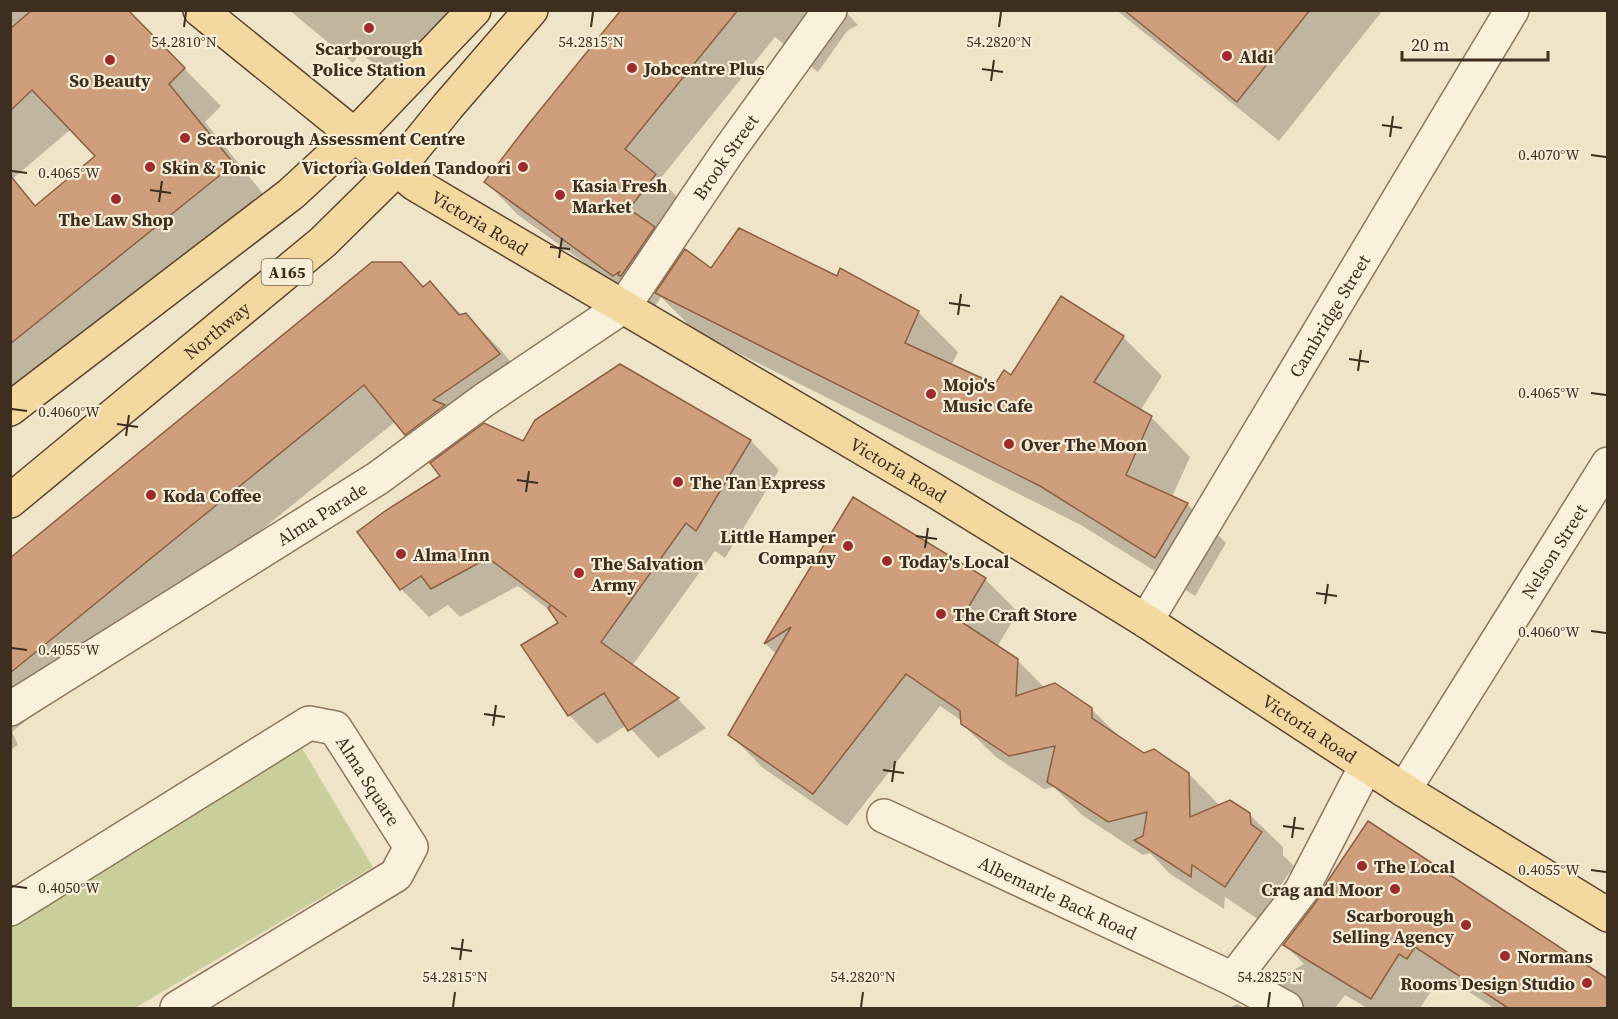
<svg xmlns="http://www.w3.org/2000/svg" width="1618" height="1019" font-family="'Source Serif 4',serif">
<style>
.green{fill:#c9cf9b}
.shadow{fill:#0003}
.building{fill:#cf9f7d;stroke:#8d5f41;stroke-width:1.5}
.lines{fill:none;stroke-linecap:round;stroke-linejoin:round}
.minor-casing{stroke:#8d765c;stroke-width:36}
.major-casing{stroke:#5b4430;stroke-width:36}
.minor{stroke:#faf1dc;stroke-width:33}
.major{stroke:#f3d9a0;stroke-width:33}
.ticks{fill:none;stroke:#3d2e20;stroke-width:2}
.poi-dot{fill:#9e2a2b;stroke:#f7eed8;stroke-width:2}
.labels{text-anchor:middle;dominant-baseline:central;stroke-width:4.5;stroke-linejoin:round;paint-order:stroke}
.shield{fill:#f7eed8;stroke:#756857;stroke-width:1.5}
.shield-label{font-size:16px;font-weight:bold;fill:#3d2e20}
.poi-label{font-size:18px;font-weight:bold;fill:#3d2e20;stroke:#f7eed8;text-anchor:start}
.street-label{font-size:18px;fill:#3d2e20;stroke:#f7eed8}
.ticks-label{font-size:15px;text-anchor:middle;fill:#3d2e20;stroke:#f7eed8;stroke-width:4.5;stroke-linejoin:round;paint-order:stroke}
</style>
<rect width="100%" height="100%" fill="#f0e4c8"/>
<path class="green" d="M 302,748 L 373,867 L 135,1008 L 11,1008 L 10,921 Z"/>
<g class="shadow">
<path d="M 10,10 L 127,10 L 221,106 L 205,122 L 269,201 L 10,410 L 10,226 L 97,156 L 71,129 L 10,181 Z"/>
<path d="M 289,10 L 468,10 L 413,83 L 391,63 L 384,71 L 360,53 L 353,63 Z"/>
<path d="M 623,10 L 844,10 L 858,25 L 847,31 L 818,72 L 775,37 L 660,179 L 687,207 L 664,238 L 682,256 L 711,270 L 837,278 L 841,270 L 919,313 L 958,352 L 951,366 L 995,386 L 1011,377 L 1123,337 L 1162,376 L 1140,411 L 1151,417 L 1190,457 L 1172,497 L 1187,504 L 1226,543 L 1195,596 L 1081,525 L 696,332 L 661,297 L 654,308 L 647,308 L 518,215 L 486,182 Z"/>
<path d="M 1116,10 L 1383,10 L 1279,141 Z"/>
<path d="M 400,263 L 424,287 L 430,283 L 463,316 L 466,315 L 500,349 L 532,388 L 469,432 L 472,434 L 524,443 L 620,366 L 751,441 L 779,470 L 725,558 L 715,551 L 632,666 L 678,699 L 706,728 L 658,758 L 627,725 L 597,744 L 569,715 L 560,623 L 553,613 L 518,586 L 460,617 L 448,605 L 429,617 L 401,589 L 443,476 L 434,462 L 408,435 L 443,408 L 441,406 L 396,421 L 12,732 L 18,745 L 10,750 L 10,560 Z"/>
<path d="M 853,499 L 985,579 L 1018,612 L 997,647 L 1017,660 L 1045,688 L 1091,709 L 1123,740 L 1144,755 L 1189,774 L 1220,806 L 1249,814 L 1283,847 L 1283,855 L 1294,866 L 1258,919 L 1225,897 L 1224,909 L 1169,873 L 1150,853 L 1143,855 L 1082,815 L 1054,787 L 1044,789 L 996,757 L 962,724 L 962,721 L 940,706 L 847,826 L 763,768 L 730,734 L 776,654 L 766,644 Z"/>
<path d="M 1317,903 L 1608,981 L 1608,1008 L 1494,1008 L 1450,980 L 1442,992 L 1434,987 L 1420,1008 L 1367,1008 L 1345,995 L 1335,1008 L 1304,1008 L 1276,980 L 1304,964 L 1285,945 Z"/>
<path d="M 1237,1004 L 1245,1008 L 1229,1008 Z"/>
</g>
<g class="building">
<path d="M 32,10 L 128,10 L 185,68 L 169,84 L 234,164 L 10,344 L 10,175 L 35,206 L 95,156 L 32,90 L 10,111 L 10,29 Z"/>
<path d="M 621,10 L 738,10 L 625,149 L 656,174 L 629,209 L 655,227 L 621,276 L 618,275 L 620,271 L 613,276 L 484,182 L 527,126 Z"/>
<path d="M 1124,10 L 1310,10 L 1237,102 Z"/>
<path d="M 739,228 L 837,276 L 840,268 L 919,311 L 905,343 L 995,384 L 1004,370 L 1011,375 L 1061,296 L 1124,336 L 1094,382 L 1152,416 L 1126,475 L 1188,503 L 1155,558 L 1040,486 L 655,293 L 685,249 L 711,268 Z"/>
<path d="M 372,262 L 401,262 L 423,287 L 430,281 L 459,315 L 466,313 L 500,354 L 433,400 L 445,405 L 405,435 L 364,385 L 10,673 L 10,558 Z"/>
<path d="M 620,364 L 751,440 L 696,531 L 686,523 L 601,642 L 679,698 L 628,731 L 604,693 L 568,716 L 521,645 L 558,623 L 548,608 L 551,605 L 567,617 L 488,558 L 431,589 L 421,576 L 400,590 L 357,532 L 385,511 L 440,476 L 430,463 L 484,423 L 523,441 L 535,420 Z"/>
<path d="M 853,497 L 986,578 L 960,621 L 1018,659 L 1016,696 L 1055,683 L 1092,708 L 1092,718 L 1144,753 L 1154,749 L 1189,773 L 1190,817 L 1230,800 L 1250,813 L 1251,824 L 1262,832 L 1225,887 L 1192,865 L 1191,877 L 1134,840 L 1143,836 L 1147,812 L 1108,822 L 1047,782 L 1055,746 L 1009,756 L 961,724 L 960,711 L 906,674 L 813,794 L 728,735 L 791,627 L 764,644 Z"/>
<path d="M 1368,821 L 1608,979 L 1608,1008 L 1508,1008 L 1415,947 L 1407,959 L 1399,954 L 1371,999 L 1283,945 L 1316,902 L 1329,879 Z"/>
</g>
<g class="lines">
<defs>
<g id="minor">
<path id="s1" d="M 1146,621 L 1512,10"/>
<path id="s2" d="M 10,709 L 378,478 L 484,400 L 624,306 L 727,153 L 830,10"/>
<path id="s3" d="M 1404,790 L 1608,464"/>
<path id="s4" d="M 884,816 L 1233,979 L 1286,1008"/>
<path id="s5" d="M 10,909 L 309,723 L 335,728 L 411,847 L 396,875 L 177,1008"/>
<path d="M 1233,979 L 1301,891 L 1366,766"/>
</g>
<g id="major">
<path id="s6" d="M 200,10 L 415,184 L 932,489 L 1146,621 L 1404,790 L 1608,915"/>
<path d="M 10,409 L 291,194 L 354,136 L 474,10"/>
<path id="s7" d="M 10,501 L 323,242 L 397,169 L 448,106 L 531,10"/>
</g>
</defs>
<use href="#minor" class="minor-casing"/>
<use href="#major" class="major-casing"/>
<use href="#minor" class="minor"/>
<use href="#major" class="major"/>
</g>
<path class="ticks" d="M 184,27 L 186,12M 591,27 L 593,12M 999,27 L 1001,12M 982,69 L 1003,72M 991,81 L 994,60M 1382,125 L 1402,128M 1390,137 L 1393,116M 1591,155 L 1606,157M 12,171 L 27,173M 150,190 L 171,193M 159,202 L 162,181M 550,247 L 570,249M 559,258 L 562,238M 949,303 L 970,306M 958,315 L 961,294M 1349,359 L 1369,362M 1358,371 L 1361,350M 1591,393 L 1606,395M 12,409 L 27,411M 117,424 L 138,427M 126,436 L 129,415M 517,480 L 538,483M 526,492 L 529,471M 916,536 L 937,539M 925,548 L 928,528M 1316,593 L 1337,596M 1325,604 L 1328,584M 1591,631 L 1606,633M 12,648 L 27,650M 484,714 L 505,717M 493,726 L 496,705M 883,770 L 904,773M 892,782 L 895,761M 1283,826 L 1304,829M 1292,838 L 1295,817M 1591,870 L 1606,872M 12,886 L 27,888M 451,948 L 472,951M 460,960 L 463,939M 453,1007 L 455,992M 861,1007 L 863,992M 1268,1007 L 1270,992"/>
<g class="poi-dot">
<circle cx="369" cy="28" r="6"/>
<circle cx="1227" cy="56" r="6"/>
<circle cx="110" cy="60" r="6"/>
<circle cx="632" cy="68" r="6"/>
<circle cx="185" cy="138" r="6"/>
<circle cx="150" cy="167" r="6"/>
<circle cx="523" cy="167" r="6"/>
<circle cx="560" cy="195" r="6"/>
<circle cx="116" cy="199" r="6"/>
<circle cx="931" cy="394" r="6"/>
<circle cx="1009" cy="444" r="6"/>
<circle cx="678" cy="482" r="6"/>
<circle cx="151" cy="495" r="6"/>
<circle cx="848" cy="546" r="6"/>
<circle cx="401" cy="554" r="6"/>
<circle cx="887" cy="561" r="6"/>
<circle cx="579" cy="573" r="6"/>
<circle cx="941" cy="614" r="6"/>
<circle cx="1362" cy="866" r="6"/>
<circle cx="1395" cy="889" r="6"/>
<circle cx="1466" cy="925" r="6"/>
<circle cx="1505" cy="956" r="6"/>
<circle cx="1587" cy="983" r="6"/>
</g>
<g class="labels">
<rect class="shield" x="261.5" y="259" width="51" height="26" rx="4.5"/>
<g class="shield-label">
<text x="287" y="272">A165</text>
</g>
<g class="poi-label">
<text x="369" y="48" text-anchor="middle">Scarborough<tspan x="369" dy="21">Police Station</tspan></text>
<text x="1239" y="56">Aldi</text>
<text x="644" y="68">Jobcentre Plus</text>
<text x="110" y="80" text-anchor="middle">So Beauty</text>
<text x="197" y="138">Scarborough Assessment Centre</text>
<text x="162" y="167">Skin &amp; Tonic</text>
<text x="511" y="167" text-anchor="end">Victoria Golden Tandoori</text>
<text x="572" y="185">Kasia Fresh<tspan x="572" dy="21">Market</tspan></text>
<text x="116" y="219" text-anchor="middle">The Law Shop</text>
<text x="943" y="384">Mojo's<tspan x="943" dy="21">Music Cafe</tspan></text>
<text x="1021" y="444">Over The Moon</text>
<text x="690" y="482">The Tan Express</text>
<text x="163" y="495">Koda Coffee</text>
<text x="836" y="536" text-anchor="end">Little Hamper<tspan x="836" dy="21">Company</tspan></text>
<text x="413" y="554">Alma Inn</text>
<text x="899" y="561">Today's Local</text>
<text x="591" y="563">The Salvation<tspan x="591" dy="21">Army</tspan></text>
<text x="953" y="614">The Craft Store</text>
<text x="1374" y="866">The Local</text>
<text x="1383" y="889" text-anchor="end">Crag and Moor</text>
<text x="1454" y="915" text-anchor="end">Scarborough<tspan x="1454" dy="21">Selling Agency</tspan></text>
<text x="1517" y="956">Normans</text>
<text x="1575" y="983" text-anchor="end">Rooms Design Studio</text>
</g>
<g class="street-label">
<text stroke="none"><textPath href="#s2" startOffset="915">Brook Street</textPath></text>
<text stroke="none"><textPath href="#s6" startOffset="352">Victoria Road</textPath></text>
<text stroke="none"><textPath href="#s1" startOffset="356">Cambridge Street</textPath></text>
<text stroke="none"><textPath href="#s7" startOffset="268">Northway</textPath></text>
<text stroke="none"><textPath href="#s6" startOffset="838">Victoria Road</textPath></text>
<text stroke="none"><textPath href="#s2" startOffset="368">Alma Parade</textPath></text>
<text stroke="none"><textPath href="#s3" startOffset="282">Nelson Street</textPath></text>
<text stroke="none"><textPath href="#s6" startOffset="1324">Victoria Road</textPath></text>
<text stroke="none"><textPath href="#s5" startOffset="441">Alma Square</textPath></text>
<text stroke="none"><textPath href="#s4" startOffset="192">Albemarle Back Road</textPath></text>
</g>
</g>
<g class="ticks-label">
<text x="184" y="47">54.2810°N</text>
<text x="591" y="47">54.2815°N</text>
<text x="999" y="47">54.2820°N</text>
<text x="1549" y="160">0.4070°W</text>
<text x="69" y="178">0.4065°W</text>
<text x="1549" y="398">0.4065°W</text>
<text x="69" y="417">0.4060°W</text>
<text x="1549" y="637">0.4060°W</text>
<text x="69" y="655">0.4055°W</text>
<text x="1549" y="875">0.4055°W</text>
<text x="69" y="893">0.4050°W</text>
<text x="455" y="982">54.2815°N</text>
<text x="863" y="982">54.2820°N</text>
<text x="1270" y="982">54.2825°N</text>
</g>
<rect width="1618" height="1019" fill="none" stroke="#3d2e20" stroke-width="24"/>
<path d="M1402 51v9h146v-9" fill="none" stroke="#3d2e20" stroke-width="3"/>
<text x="1411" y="51" font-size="18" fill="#3d2e20" stroke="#f7eed8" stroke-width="4.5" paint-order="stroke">20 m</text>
</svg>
